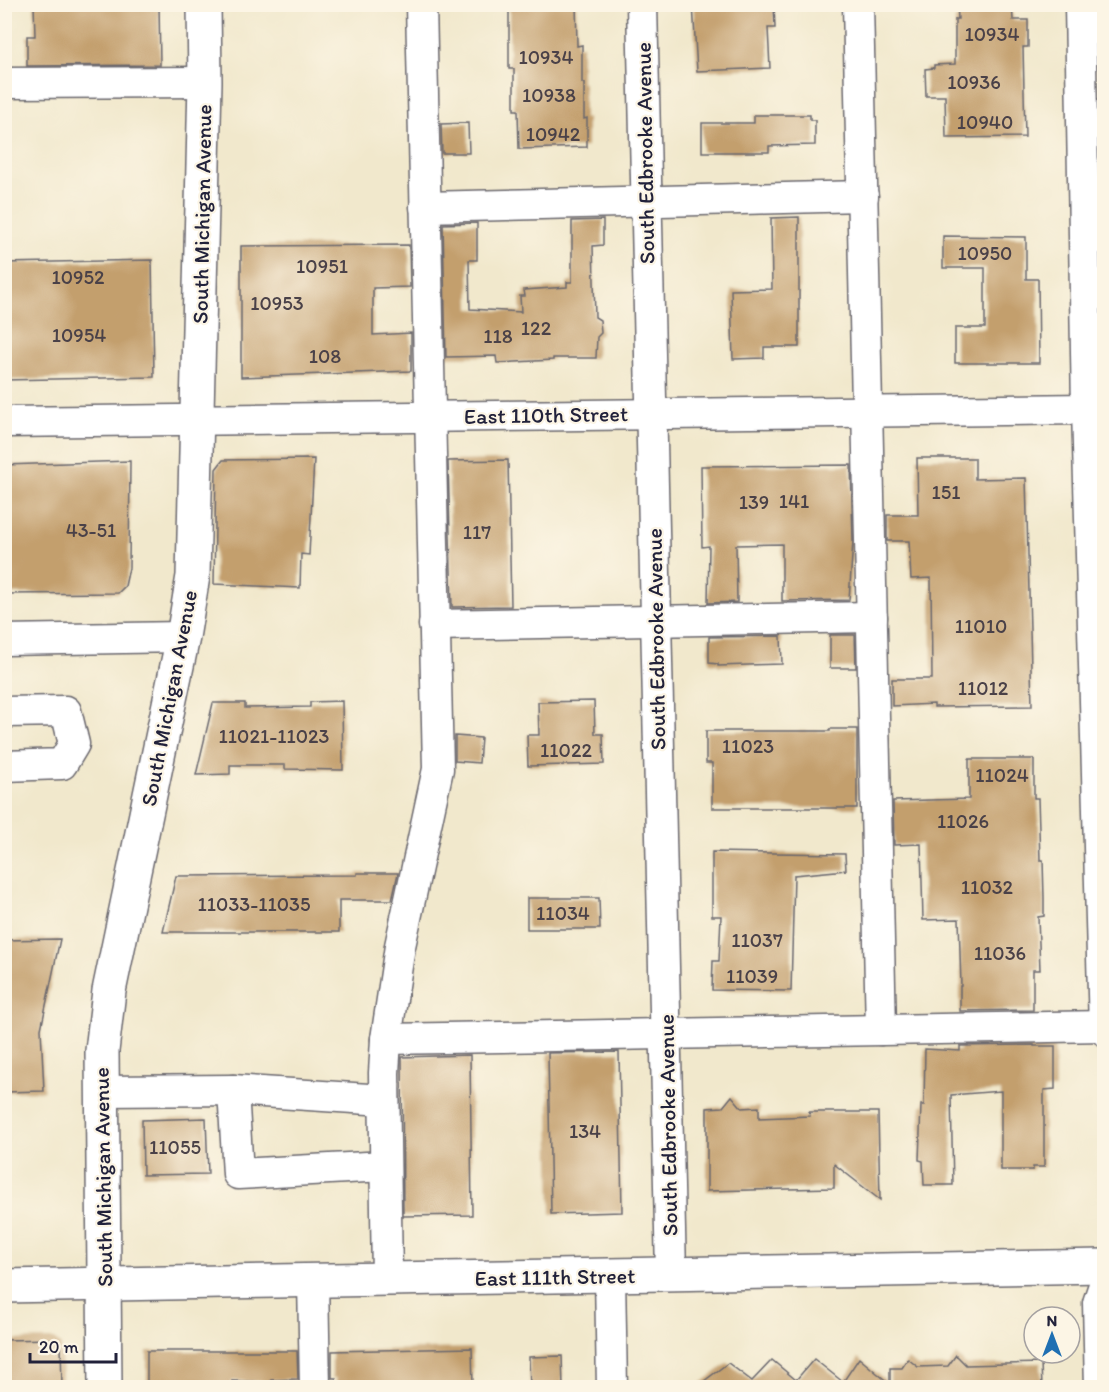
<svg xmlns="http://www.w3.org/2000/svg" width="1109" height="1392" font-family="Itim,sans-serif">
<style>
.building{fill:#c39f6d}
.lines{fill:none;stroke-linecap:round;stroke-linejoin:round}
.minor-casing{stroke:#6a676e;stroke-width:33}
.major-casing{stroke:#6a676e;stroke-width:36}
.minor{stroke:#fff;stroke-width:30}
.major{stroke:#fff;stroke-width:33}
.labels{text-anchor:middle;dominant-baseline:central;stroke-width:4.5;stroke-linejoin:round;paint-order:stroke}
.number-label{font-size:20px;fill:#4a4148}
.street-label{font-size:22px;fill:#22223b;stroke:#fcf5e5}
</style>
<rect width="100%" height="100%" fill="#fcf5e5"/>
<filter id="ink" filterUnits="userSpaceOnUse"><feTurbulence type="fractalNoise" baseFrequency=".0167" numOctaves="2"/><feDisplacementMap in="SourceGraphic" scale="12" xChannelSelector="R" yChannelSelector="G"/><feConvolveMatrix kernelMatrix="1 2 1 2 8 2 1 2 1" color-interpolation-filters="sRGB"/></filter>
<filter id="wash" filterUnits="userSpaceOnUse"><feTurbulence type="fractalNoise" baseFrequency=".008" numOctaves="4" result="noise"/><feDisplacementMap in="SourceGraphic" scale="24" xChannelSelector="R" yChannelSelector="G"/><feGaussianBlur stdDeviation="1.35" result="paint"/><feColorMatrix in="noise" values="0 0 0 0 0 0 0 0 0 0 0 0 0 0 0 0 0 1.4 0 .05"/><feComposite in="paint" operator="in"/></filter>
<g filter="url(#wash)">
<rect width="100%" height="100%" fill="#f1e8cc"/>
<g id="blocks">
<g class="building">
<path d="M 34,4 L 159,4 L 160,65 L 27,66 L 27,36 L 35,36 Z"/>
<path d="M 509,4 L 576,4 L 577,46 L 582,45 L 582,83 L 584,83 L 584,119 L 587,118 L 587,147 L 519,149 L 518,110 L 514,110 L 514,69 L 509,69 Z"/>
<path d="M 693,4 L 774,4 L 775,28 L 768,28 L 770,68 L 697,71 Z"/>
<path d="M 957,4 L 1012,4 L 1013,20 L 1028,20 L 1028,47 L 1023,47 L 1025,137 L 946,138 L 945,96 L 926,96 L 925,69 L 934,68 L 934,65 L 955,64 L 955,19 L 958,19 Z"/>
<path d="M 754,115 L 810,115 L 810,120 L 815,120 L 815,145 L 769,146 L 769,152 L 702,152 L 702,123 L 754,123 Z"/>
<path d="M 468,123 L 469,153 L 442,153 L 441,124 Z"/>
<path d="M 799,217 L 799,347 L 764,347 L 764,358 L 733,359 L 731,290 L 772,289 L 771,218 Z"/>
<path d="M 603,220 L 603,245 L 593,246 L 595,317 L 600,320 L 601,333 L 597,337 L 596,358 L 553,358 L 553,360 L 497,363 L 496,356 L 446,357 L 443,224 L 477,223 L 477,260 L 469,260 L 470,309 L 521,312 L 520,296 L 525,296 L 524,290 L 567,287 L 567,282 L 572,282 L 572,221 Z"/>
<path d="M 943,236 L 1026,237 L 1026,279 L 1038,279 L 1039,363 L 955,363 L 955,328 L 985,328 L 985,268 L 943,268 Z"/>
<path d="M 409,245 L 410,287 L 373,288 L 373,335 L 411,333 L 411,371 L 241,377 L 241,246 Z"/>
<path d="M 152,260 L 154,377 L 4,380 L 4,263 Z"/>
<path d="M 917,458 L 975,458 L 975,479 L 1026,478 L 1032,706 L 934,707 L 934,704 L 892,706 L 892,679 L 932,679 L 931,578 L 911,579 L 909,541 L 887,541 L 887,515 L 918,515 Z"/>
<path d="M 314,459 L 309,555 L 301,554 L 300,588 L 214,584 L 216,469 L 223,460 Z"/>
<path d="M 508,460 L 511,606 L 452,607 L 448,461 Z"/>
<path d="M 130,461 L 129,568 L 125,586 L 118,593 L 4,594 L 4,465 Z"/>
<path d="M 851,465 L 853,541 L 849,600 L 782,601 L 782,544 L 736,545 L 737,602 L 708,603 L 709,546 L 702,547 L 701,466 Z"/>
<path d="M 830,635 L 855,635 L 856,668 L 830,668 Z"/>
<path d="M 781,636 L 782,664 L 718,666 L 718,664 L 709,663 L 709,637 Z"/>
<path d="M 342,701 L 343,770 L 285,769 L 285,765 L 230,765 L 230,774 L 196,775 L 213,703 L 245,703 L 245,708 L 310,707 L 310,702 Z"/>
<path d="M 594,701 L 595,734 L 603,734 L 604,764 L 528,766 L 527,735 L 539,735 L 538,702 Z"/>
<path d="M 830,729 L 857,729 L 857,808 L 712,808 L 712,763 L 706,763 L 706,731 L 830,731 Z"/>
<path d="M 455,736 L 481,738 L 479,763 L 455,761 Z"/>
<path d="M 969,759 L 1034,759 L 1034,798 L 1038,798 L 1040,860 L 1043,860 L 1044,898 L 1044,916 L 1038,917 L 1040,970 L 1033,970 L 1033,1010 L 960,1011 L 960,986 L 961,986 L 959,919 L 923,920 L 921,844 L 894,845 L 893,801 L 969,799 Z"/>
<path d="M 712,852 L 845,854 L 846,870 L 794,875 L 791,991 L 712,990 L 713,961 L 719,961 L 721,916 L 712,916 Z"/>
<path d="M 357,873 L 398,873 L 392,900 L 339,900 L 339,932 L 163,932 L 176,876 L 357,875 Z"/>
<path d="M 527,898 L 599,898 L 600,929 L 527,929 Z"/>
<path d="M 60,939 L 41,1029 L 44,1091 L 4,1092 L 4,940 Z"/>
<path d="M 1034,1045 L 1034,1046 L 1055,1046 L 1055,1089 L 1044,1090 L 1044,1167 L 1033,1167 L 1033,1170 L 1001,1170 L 1001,1091 L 951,1095 L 953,1185 L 924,1185 L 923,1161 L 919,1160 L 921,1105 L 924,1105 L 925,1049 L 960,1051 L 960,1046 Z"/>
<path d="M 619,1052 L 622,1212 L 551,1214 L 548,1053 Z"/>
<path d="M 470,1055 L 472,1215 L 403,1216 L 402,1057 Z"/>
<path d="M 732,1096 L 742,1108 L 759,1107 L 759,1118 L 810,1116 L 809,1112 L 878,1112 L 880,1200 L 834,1164 L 834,1188 L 707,1191 L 707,1108 L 723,1107 Z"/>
<path d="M 206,1118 L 208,1174 L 143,1175 L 142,1120 Z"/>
<path d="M 54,1339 L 61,1346 L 62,1388 L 4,1388 L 4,1340 Z"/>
<path d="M 472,1348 L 473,1388 L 336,1388 L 336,1378 L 332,1378 L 332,1351 Z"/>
<path d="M 147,1351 L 297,1351 L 298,1379 L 271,1380 L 271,1382 L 232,1381 L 232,1388 L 147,1388 Z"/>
<path d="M 956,1355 L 966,1365 L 1041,1363 L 1042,1388 L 695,1388 L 728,1363 L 752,1381 L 772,1360 L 796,1380 L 814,1359 L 843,1382 L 859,1358 L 890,1384 L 890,1368 L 902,1368 L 908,1359 L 918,1367 L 948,1366 Z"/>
<path d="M 562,1356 L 563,1388 L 530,1388 L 529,1357 Z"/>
</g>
</g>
</g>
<g filter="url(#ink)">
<use href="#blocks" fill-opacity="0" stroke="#6a676e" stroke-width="1.5"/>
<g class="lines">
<defs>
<g id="minor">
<path d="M 642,4 L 671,1274"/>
<path d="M 858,4 L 881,1030"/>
<path d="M 1080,4 L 1087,409 L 1104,1030"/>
<path d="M 4,83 L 205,82"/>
<path d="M 425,207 L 863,196"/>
<path d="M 4,422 L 1087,409"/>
<path d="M 434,625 L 872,617"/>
<path d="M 4,640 L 183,637"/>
<path d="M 4,712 L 66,711 L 74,744 L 62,764 L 4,766"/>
<path d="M 386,1039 L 1104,1026"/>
<path d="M 233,1090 L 384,1100"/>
<path d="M 102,1091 L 233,1090 L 238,1174 L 385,1166"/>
<path d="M 610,1276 L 612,1388"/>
<path d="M 387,1279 L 384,1073 L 386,1039 L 400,946 L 438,769 L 421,4"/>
<path d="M 313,1280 L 315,1388"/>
<path d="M 1100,1388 L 1098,1303 L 1104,1285"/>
</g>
<g id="major">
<path d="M 4,1286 L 1104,1266"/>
<path d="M 105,1388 L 102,1051 L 109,991 L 183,637 L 193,576 L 205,82 L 204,4"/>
</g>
</defs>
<use href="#minor" class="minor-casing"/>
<use href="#major" class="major-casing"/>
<use href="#minor" class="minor"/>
<use href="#major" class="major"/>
</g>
</g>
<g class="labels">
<g class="number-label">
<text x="992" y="34">10934</text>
<text x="546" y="57">10934</text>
<text x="974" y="82">10936</text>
<text x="549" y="95">10938</text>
<text x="985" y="122">10940</text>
<text x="553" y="134">10942</text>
<text x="985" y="253">10950</text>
<text x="322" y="266">10951</text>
<text x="78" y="277">10952</text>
<text x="277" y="303">10953</text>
<text x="536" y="328">122</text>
<text x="79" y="335">10954</text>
<text x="498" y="336">118</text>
<text x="325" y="356">108</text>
<text x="946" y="492">151</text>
<text x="794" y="501">141</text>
<text x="754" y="502">139</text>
<text x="91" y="530">43-51</text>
<text x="477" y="532">117</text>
<text x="981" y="626">11010</text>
<text x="983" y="688">11012</text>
<text x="274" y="736">11021-11023</text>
<text x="748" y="746">11023</text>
<text x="566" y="750">11022</text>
<text x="1002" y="775">11024</text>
<text x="963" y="821">11026</text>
<text x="987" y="887">11032</text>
<text x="254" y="904">11033-11035</text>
<text x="563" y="913">11034</text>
<text x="757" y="940">11037</text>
<text x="1000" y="953">11036</text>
<text x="752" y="976">11039</text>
<text x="585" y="1131">134</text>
<text x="175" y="1147">11055</text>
</g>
<g class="street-label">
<text transform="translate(645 153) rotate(-91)">South Edbrooke Avenue</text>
<text transform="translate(202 214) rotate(-89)">South Michigan Avenue</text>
<text transform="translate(546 415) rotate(-1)">East 110th Street</text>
<text transform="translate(656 639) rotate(-91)">South Edbrooke Avenue</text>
<text transform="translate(169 698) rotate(-79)">South Michigan Avenue</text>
<text transform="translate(668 1125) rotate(-91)">South Edbrooke Avenue</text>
<text transform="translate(103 1177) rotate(-91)">South Michigan Avenue</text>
<text transform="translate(555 1277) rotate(-1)">East 111th Street</text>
</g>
</g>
<rect width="1109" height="1392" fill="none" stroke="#fcf5e5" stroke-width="24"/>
<g transform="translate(1052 1335)"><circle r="28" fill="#fcf5e5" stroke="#a5a1a1" stroke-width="1.5"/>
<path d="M0-4.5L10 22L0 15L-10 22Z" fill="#1f6fb2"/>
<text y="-9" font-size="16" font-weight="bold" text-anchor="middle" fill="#22223b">N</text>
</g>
<path d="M30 1353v9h86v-9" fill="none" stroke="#22223b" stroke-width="3"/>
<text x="39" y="1353" font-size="18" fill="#22223b" stroke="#fcf5e5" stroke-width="4.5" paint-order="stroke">20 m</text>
</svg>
